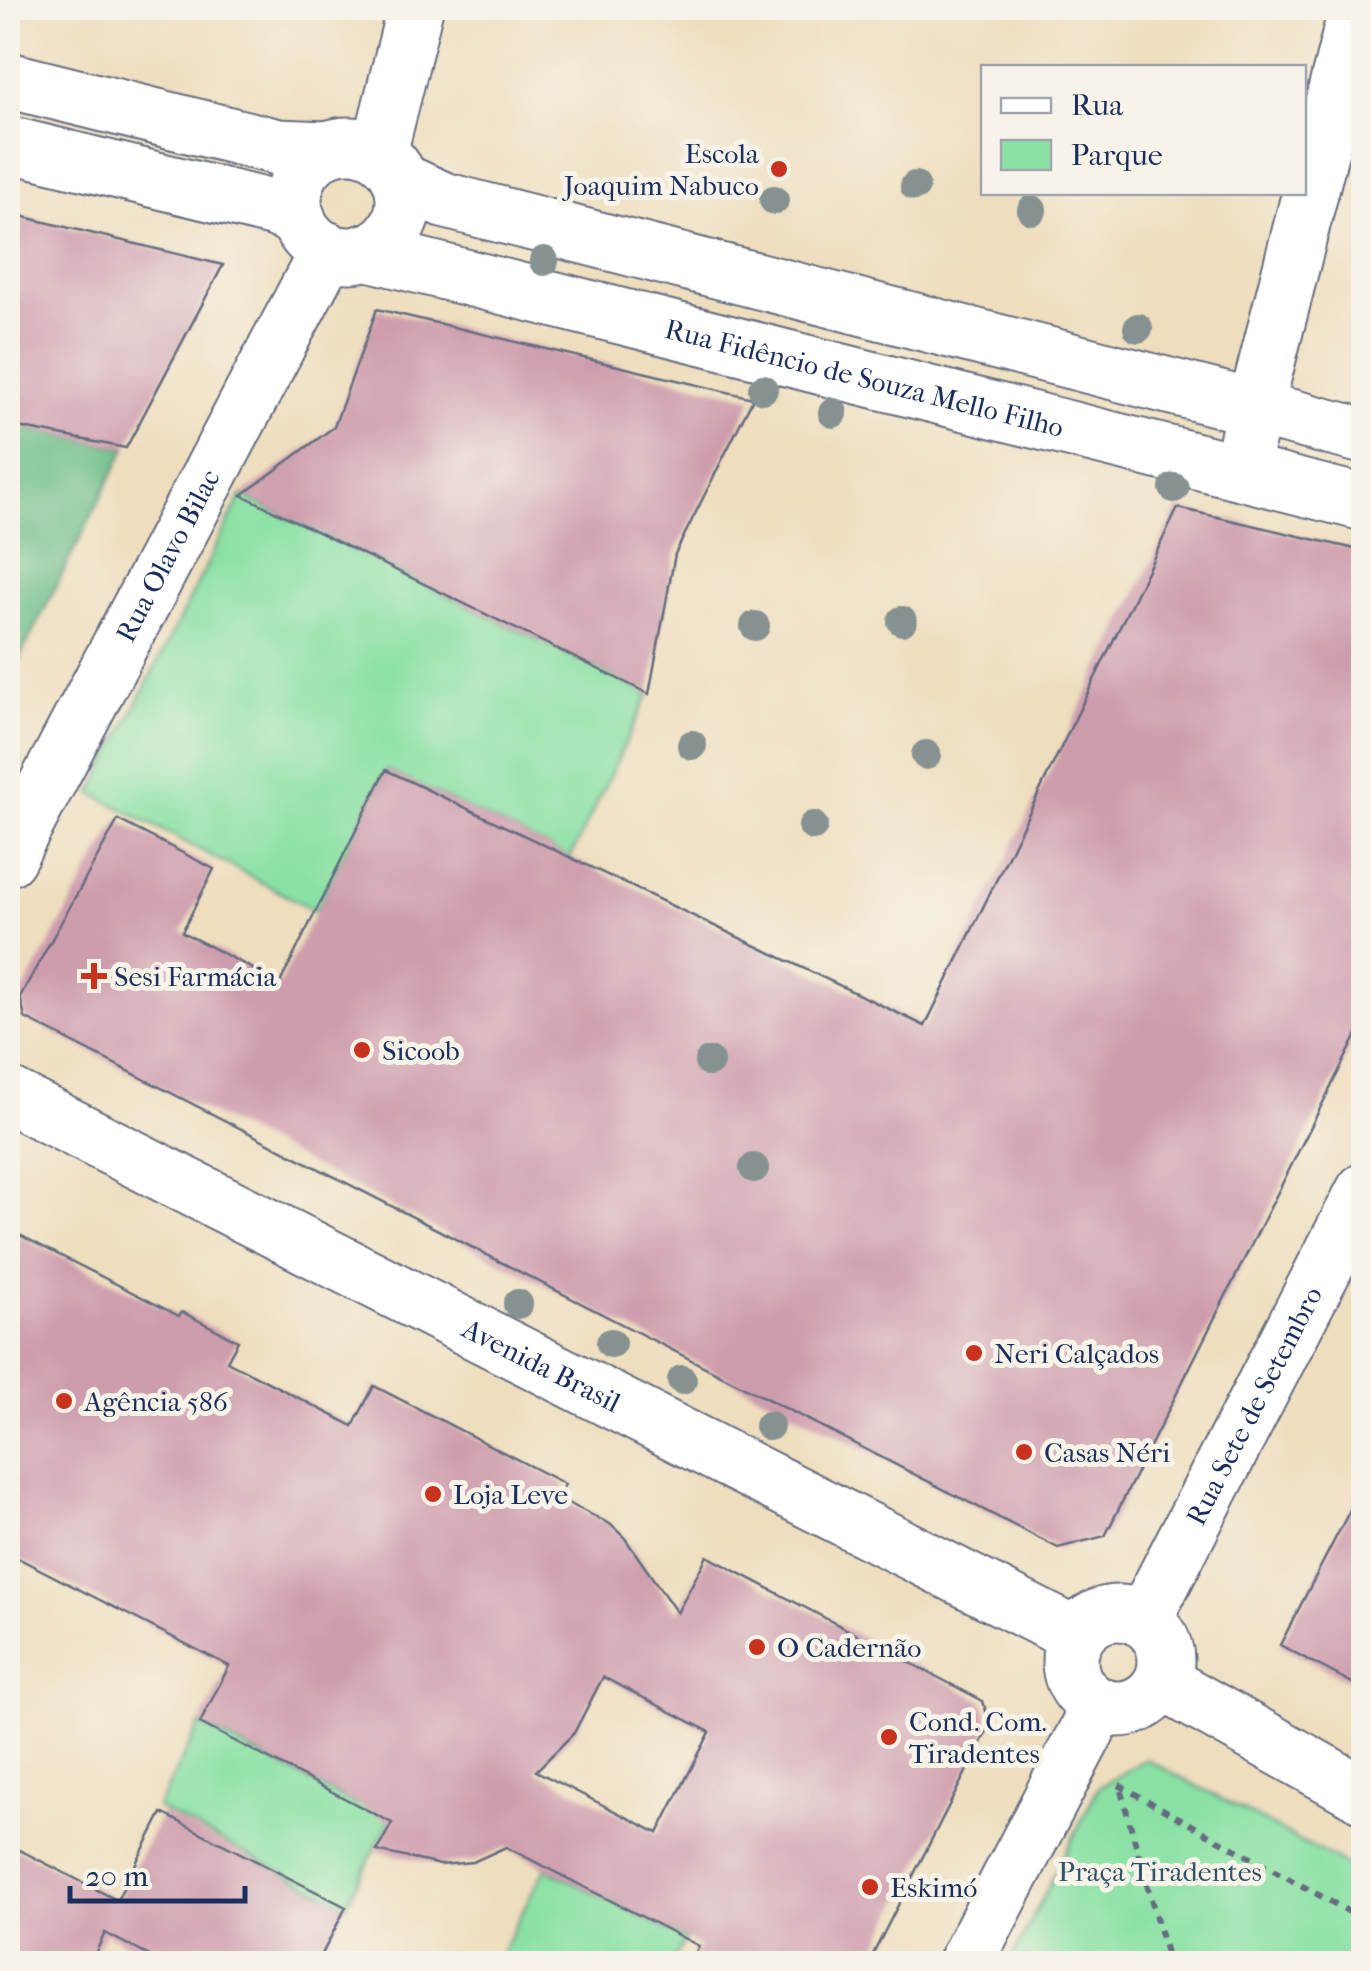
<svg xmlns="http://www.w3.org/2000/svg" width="1371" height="1971" font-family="'IM FELL French Canon',serif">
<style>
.green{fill:#8ae1a4;stroke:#528881;stroke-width:2.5}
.forest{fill:#6fbf8a;stroke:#457774;stroke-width:2.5}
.building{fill:#ce9dad;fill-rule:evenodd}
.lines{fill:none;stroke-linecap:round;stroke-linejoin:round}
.minor-casing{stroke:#656c80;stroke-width:59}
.major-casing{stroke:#656c80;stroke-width:59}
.path{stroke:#656c80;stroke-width:6;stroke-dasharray:8 8;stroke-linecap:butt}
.minor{stroke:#fff;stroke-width:55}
.major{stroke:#fff;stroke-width:55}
.tree{fill:#869291}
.poi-dot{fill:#c8321e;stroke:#f7f3e8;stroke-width:4}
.labels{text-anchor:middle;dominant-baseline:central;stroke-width:10;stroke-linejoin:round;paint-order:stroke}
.poi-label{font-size:28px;fill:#1b2f5e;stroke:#f7f3e8;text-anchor:start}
.street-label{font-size:28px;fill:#1b2f5e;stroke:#f7f3e8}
.park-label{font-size:28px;fill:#31536c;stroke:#f7f3e8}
</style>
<rect width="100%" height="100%" fill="#f7f3e8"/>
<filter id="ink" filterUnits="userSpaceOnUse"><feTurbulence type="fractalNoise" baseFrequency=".01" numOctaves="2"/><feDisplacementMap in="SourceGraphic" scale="20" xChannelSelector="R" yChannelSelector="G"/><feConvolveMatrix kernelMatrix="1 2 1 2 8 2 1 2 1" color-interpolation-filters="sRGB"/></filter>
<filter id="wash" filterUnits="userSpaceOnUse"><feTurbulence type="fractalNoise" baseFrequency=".0048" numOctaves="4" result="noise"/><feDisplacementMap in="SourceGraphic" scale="40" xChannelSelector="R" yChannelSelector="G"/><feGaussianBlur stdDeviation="2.25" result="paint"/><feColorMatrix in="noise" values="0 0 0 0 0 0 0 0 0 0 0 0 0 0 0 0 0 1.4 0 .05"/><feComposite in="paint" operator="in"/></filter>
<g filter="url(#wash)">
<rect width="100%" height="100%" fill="#eedebe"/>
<g class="green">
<path d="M 242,495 L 649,694 L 570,858 L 386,770 L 316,911 L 92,793 Z"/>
<path d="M 200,1725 L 356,1805 L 383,1754 L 416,1770 L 346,1905 L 157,1808 Z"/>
<path d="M 1146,1759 L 1363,1874 L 1363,1963 L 1010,1963 L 1098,1788 Z"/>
<path d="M 545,1868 L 685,1939 L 673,1963 L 496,1963 Z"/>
</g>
<path class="forest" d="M 8,425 L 126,448 L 8,681 Z"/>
<g id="blocks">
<g class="building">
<path d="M 8,213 L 223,265 L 126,448 L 8,425 Z"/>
<path d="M 377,309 L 753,398 L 675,554 L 649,694 L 242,495 L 334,427 Z"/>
<path d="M 1178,508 L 1364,551 L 1364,1021 L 1105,1536 L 1058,1548 L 25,1018 L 20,997 L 118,820 L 214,869 L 182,932 L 280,983 L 386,770 L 925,1026 Z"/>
<path d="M 8,1229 L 179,1316 L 182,1312 L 238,1341 L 227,1361 L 353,1426 L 374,1386 L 565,1484 L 558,1498 L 610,1524 L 624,1537 L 677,1613 L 707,1556 L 983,1701 L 990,1725 L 868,1964 L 690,1964 L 699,1946 L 506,1847 L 473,1862 L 440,1865 L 377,1851 L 392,1823 L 200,1723 L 229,1666 L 8,1553 ZM 603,1677 L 710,1732 L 658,1833 L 536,1771 L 574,1733 Z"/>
<path d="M 1364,1483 L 1364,1689 L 1280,1645 Z"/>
<path d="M 162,1813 L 346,1907 L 317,1964 L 165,1964 L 105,1933 L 90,1964 L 8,1964 L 8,1844 L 117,1900 Z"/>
</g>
</g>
</g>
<g filter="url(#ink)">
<use href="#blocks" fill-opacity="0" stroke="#656c80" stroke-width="2.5"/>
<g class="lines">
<defs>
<g id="minor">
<path d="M 8,80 L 278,147 L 327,149"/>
<path d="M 8,144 L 276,209 L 298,219"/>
<circle cx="349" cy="200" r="55"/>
<path d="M 379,153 L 415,8"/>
<path d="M 401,181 L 443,200 L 1364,436"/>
<path id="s1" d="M 365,252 L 1364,503"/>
<path d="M 1247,441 L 1357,8"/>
<path id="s2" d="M 8,858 L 328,250"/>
<path id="s3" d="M 1144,1619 L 1364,1191"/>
<path d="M 965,1964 L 1099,1707"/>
</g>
<g id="major">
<path id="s4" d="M 8,1095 L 1075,1635"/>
<circle cx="1118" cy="1661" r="48"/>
<path d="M 1162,1682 L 1364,1795"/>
</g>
</defs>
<use href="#minor" class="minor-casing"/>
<use href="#major" class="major-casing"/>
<g class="path">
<path d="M 1119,1785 L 1364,1920"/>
<path d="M 1121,1791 L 1169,1964"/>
</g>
<use href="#minor" class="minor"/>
<use href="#major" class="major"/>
</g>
<g class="tree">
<circle cx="915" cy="186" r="15"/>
<circle cx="774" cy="200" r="15"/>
<circle cx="1032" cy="210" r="15"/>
<circle cx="544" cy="261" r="15"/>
<circle cx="1138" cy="328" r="15"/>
<circle cx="763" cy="389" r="15"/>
<circle cx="833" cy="413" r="15"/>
<circle cx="1174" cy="488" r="15"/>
<circle cx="902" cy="621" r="15"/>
<circle cx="755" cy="626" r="15"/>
<circle cx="692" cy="745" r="15"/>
<circle cx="926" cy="755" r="15"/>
<circle cx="813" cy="826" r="15"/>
<circle cx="709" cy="1062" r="15"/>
<circle cx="754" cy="1168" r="15"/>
<circle cx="518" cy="1304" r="15"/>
<circle cx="611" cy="1343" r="15"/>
<circle cx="682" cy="1380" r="15"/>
<circle cx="769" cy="1426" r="15"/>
</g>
</g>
<g class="poi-dot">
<circle cx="779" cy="169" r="10"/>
<path d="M89 961h10v10h10v10h-10v10h-10v-10h-10v-10h10z"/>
<circle cx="362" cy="1050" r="10"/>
<circle cx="974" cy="1353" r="10"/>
<circle cx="64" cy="1401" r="10"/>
<circle cx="1024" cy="1452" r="10"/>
<circle cx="433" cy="1494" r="10"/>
<circle cx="757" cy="1647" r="10"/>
<circle cx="889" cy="1737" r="10"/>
<circle cx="870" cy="1887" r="10"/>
</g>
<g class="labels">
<g class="poi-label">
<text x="759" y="153" text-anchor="end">Escola<tspan x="759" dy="32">Joaquim Nabuco</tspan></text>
<text x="114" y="976">Sesi Farmácia</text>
<text x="382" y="1050">Sicoob</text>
<text x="994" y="1353">Neri Calçados</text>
<text x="84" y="1401">Agência 586</text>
<text x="1044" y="1452">Casas Néri</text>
<text x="453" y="1494">Loja Leve</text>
<text x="777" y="1647">O Cadernão</text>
<text x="909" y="1721">Cond. Com.<tspan x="909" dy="32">Tiradentes</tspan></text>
<text x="890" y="1887">Eskimó</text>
</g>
<g class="street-label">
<text stroke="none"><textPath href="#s1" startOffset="515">Rua Fidêncio de Souza Mello Filho</textPath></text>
<text stroke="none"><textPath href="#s2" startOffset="342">Rua Olavo Bilac</textPath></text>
<text stroke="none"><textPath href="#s4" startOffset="598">Avenida Brasil</textPath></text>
<text stroke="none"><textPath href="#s3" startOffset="240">Rua Sete de Setembro</textPath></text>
</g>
<g class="park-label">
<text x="1160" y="1871">Praça Tiradentes</text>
</g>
</g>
<rect width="1371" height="1971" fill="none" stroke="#f7f3e8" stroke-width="40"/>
<rect x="981" y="65" width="325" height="130" fill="#f7f3e8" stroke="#9fa5b1" stroke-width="2.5"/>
<rect x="1001" y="98" width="50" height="15" fill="#ffffff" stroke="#9fa5b1" stroke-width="2.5"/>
<text x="1071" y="115" font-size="30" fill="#1b2f5e">Rua</text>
<rect x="1001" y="140" width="50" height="30" fill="#8ae1a4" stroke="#9fa5b1" stroke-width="2.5"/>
<text x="1071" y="165" font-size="30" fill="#1b2f5e">Parque</text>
<path d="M70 1886v15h175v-15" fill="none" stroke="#1b2f5e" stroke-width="5"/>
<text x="85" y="1886" font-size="30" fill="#1b2f5e" stroke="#f7f3e8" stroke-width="8" paint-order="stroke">20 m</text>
</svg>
